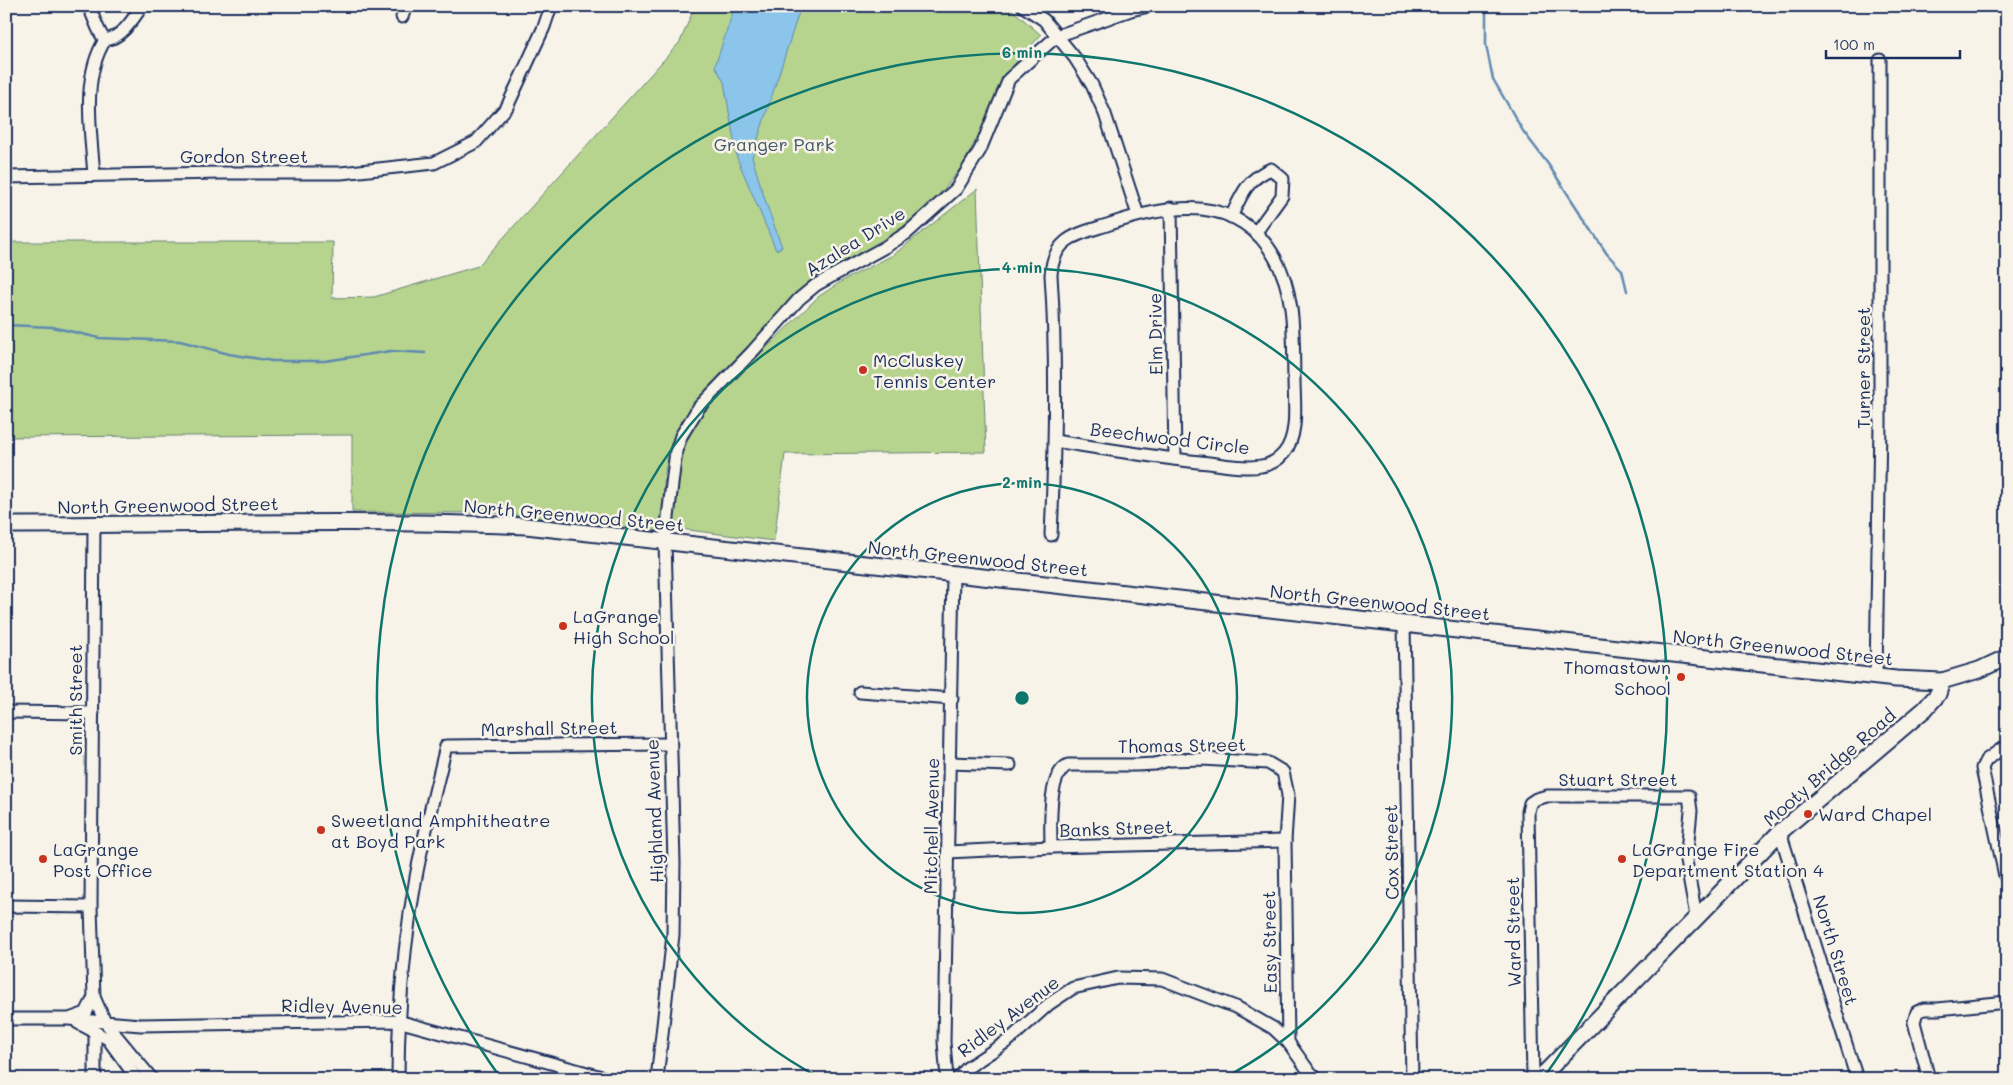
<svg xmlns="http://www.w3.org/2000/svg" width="2013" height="1085" font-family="Mali,sans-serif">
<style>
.green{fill:#b6d48d;stroke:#688276}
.water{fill:#8bc5ea;stroke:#5e89b2}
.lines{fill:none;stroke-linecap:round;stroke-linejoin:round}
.stream{stroke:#5e89b2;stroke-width:2.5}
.street-casing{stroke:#1b2f5e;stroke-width:15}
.secondary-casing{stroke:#1b2f5e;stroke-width:19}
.street{stroke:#f7f3e8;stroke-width:11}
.secondary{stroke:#f7f3e8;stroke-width:15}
.ring{fill:none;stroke:#0f766e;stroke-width:2.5}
.poi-dot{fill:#c8321e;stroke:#f7f3e8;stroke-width:2}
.labels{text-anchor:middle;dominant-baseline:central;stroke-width:5;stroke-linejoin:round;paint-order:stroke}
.park-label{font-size:18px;fill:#42586a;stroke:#f7f3e8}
.street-label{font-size:18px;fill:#1b2f5e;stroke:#f7f3e8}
.poi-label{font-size:18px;fill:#1b2f5e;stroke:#f7f3e8;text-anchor:start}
.centre{fill:#0f766e;stroke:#f7f3e8;stroke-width:2.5}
.ring-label{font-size:15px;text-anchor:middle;font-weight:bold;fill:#0f766e;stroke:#f7f3e8;stroke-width:5;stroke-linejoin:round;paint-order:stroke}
</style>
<rect width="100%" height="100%" fill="#f7f3e8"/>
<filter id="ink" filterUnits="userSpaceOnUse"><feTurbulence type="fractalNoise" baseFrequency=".02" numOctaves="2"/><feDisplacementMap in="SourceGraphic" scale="10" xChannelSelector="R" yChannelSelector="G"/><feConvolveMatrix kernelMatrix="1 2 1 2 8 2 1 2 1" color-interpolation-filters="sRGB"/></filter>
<g filter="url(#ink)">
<g class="green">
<path d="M 695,6 L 1008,6 L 1041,35 L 1017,61 L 1002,83 L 981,130 L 963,165 L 936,199 L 909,222 L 883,241 L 814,278 L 690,408 L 672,442 L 665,471 L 661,531 L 498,513 L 352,512 L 352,435 L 6,437 L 6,242 L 333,242 L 332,298 L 374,297 L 478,266 L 680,42 Z"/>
<path d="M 977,189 L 986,452 L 785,454 L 774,541 L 673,528 L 682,455 L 688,439 L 699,419 L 718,395 L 818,297 L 842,281 L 893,255 Z"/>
</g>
<path class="water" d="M 735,6 L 801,6 L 752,157 L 766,203 L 782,247 L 776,250 L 737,158 L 724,82 L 715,66 Z"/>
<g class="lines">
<g class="stream">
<path d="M 1486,6 L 1486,45 L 1493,79 L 1523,131 L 1548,164 L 1607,254 L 1622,270 L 1627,291"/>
<path d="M 6,325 L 52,327 L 99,338 L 180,341 L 229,354 L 272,361 L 325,361 L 391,351 L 425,353"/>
</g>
<defs>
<g id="street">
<path d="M 88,6 C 95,18 97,31 105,40"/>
<path d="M 1023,6 L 1044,20 L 1075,58 L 1092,85 L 1105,114 L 1138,215"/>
<path d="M 402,17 L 406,6"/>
<path d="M 94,175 C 91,132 81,78 105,40 C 122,38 133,19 142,6"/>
<path d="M 6,177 L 221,173 L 341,173 L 434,163 L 476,142 L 507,107 L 544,27 L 551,6"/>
<path d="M 1171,208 L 1175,459"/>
<path d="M 1231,217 C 1242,194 1247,179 1271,169 L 1283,179 L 1282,196 L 1256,232"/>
<path d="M 94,525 L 91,907 L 94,997 L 105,1022 L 152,1079"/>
<path d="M 1051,535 C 1055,448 1057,362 1051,275 C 1053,236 1080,234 1110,224 C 1170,204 1239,193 1275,258 C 1296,295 1293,338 1294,380 C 1294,402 1299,435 1284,453 C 1278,460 1270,465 1261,466 C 1245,469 1225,465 1209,463 C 1157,458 1106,449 1055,441"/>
<path d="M 1404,624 L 1412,1079"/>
<path d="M 1876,676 L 1880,423 L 1880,60"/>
<path d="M 860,692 L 952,699"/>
<path d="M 6,712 L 93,713"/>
<path d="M 949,763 L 1010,765"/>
<path d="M 1780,832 L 1857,1079"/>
<path d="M 1051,847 C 1051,827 1047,775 1068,765 L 1136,765 L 1155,764 L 1169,760 L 1203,759 L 1268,763 L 1283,772 L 1288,795 L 1285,841 L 1288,1042"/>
<path d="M 948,852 L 1051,847 L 1285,841"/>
<path d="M 2005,876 L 1982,768 L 1986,760 L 2007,745"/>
<path d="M 6,906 L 91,907"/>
<path d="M 72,1018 L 86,1013 L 94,997"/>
<path d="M 6,1019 L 68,1019 L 141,1025 L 398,1021 L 609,1079"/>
<path d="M 78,1023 L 108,1039 L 137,1079"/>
<path d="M 95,1031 L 95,1079"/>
<path d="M 398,1079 C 398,1011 404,943 416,877 C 424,833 436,789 446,746 L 670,744"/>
<path d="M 657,1079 L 673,935 L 674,862 L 665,542 L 676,451 L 681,436 L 699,407 L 753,351 L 799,299 L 816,285 L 885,247 L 907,233 L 956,189 L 980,150 L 1009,79 L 1040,51 L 1057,36 L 1131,10 L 1149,6"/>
<path d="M 947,1079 L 944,1042 L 945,986 L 953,574"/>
<path d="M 958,1079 L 967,1068 L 1009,1040 L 1049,1004 L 1073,988 L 1118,978 L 1162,979 L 1238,1008 L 1273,1028 L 1288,1042 L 1308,1070 L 1317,1079"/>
<path d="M 1533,1079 L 1528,812 L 1530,803 L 1536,799 L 1547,796 L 1689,796 L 1691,811 L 1686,861 L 1696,916"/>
<path d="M 1929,1079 L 1914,1022 L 1917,1012 L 1924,1009 L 1938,1009 L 2007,1002"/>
</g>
<g id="secondary">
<path d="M 6,525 C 179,525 352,519 526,526 L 1896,679 L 1942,681 L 1979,670 L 2007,657"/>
<path d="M 1539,1079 L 1780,832 L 1925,709 L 1938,694 L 1942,681"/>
</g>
</defs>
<use href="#street" class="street-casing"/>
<use href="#secondary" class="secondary-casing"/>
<use href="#street" class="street"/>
<use href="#secondary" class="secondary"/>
</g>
</g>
<g class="ring">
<circle cx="1022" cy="698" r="215"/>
<path d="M820 1078A430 430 0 1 1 1224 1078"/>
<path d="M500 1077A645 645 0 1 1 1544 1077"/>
</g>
<g class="poi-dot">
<circle cx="863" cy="370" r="5"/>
<circle cx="563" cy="626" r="5"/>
<circle cx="1681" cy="677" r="5"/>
<circle cx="1808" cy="814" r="5"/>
<circle cx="321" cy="830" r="5"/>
<circle cx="43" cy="859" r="5"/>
<circle cx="1622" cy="859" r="5"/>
</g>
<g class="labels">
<g class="park-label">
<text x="774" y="144">Granger Park</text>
</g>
<g class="street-label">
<text x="244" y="156">Gordon Street</text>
<text transform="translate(855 241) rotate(-32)">Azalea Drive</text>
<text transform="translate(1155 334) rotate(-91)">Elm Drive</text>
<text transform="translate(1863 368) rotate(-90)">Turner Street</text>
<text transform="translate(1170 438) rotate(7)">Beechwood Circle</text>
<text transform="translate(168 505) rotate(-1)">North Greenwood Street</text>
<text transform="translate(574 515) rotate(5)">North Greenwood Street</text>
<text transform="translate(978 558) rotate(6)">North Greenwood Street</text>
<text transform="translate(1380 602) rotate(6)">North Greenwood Street</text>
<text transform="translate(1783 647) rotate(6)">North Greenwood Street</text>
<text transform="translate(75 700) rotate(-90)">Smith Street</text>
<text transform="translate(549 728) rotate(-1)">Marshall Street</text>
<text transform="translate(1182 745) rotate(-1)">Thomas Street</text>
<text transform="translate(1829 767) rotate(-41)">Mooty Bridge Road</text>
<text x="1618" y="779">Stuart Street</text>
<text transform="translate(654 811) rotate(-92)">Highland Avenue</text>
<text transform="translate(931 826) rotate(-89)">Mitchell Avenue</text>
<text transform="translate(1116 828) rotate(-2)">Banks Street</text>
<text transform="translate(1391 852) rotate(-91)">Cox Street</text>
<text transform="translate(1513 932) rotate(-91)">Ward Street</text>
<text transform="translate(1269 942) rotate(-91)">Easy Street</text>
<text transform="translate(1836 950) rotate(73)">North Street</text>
<text transform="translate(342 1006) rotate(1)">Ridley Avenue</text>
<text transform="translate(1008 1016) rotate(-37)">Ridley Avenue</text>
</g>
<g class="poi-label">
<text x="873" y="360">McCluskey<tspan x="873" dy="21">Tennis Center</tspan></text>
<text x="573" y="616">LaGrange<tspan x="573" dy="21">High School</tspan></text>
<text x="1671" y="667" text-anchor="end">Thomastown<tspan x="1671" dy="21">School</tspan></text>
<text x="1818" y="814">Ward Chapel</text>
<text x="331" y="820">Sweetland Amphitheatre<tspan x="331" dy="21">at Boyd Park</tspan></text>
<text x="53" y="849">LaGrange<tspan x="53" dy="21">Post Office</tspan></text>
<text x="1632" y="849">LaGrange Fire<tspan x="1632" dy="21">Department Station 4</tspan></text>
</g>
</g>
<circle cx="1022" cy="698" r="8" class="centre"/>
<g class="ring-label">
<text x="1022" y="58">6 min</text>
<text x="1022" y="273">4 min</text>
<text x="1022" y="488">2 min</text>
</g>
<rect width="2013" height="1085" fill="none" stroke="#f7f3e8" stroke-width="25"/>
<rect x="12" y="12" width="1988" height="1060" fill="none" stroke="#1b2f5e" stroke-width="2" filter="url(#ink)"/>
<path d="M1826 50v8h134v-8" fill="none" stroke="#1b2f5e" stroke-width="2.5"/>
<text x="1833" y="50" font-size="15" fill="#1b2f5e" stroke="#f7f3e8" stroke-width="4" paint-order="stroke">100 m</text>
</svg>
